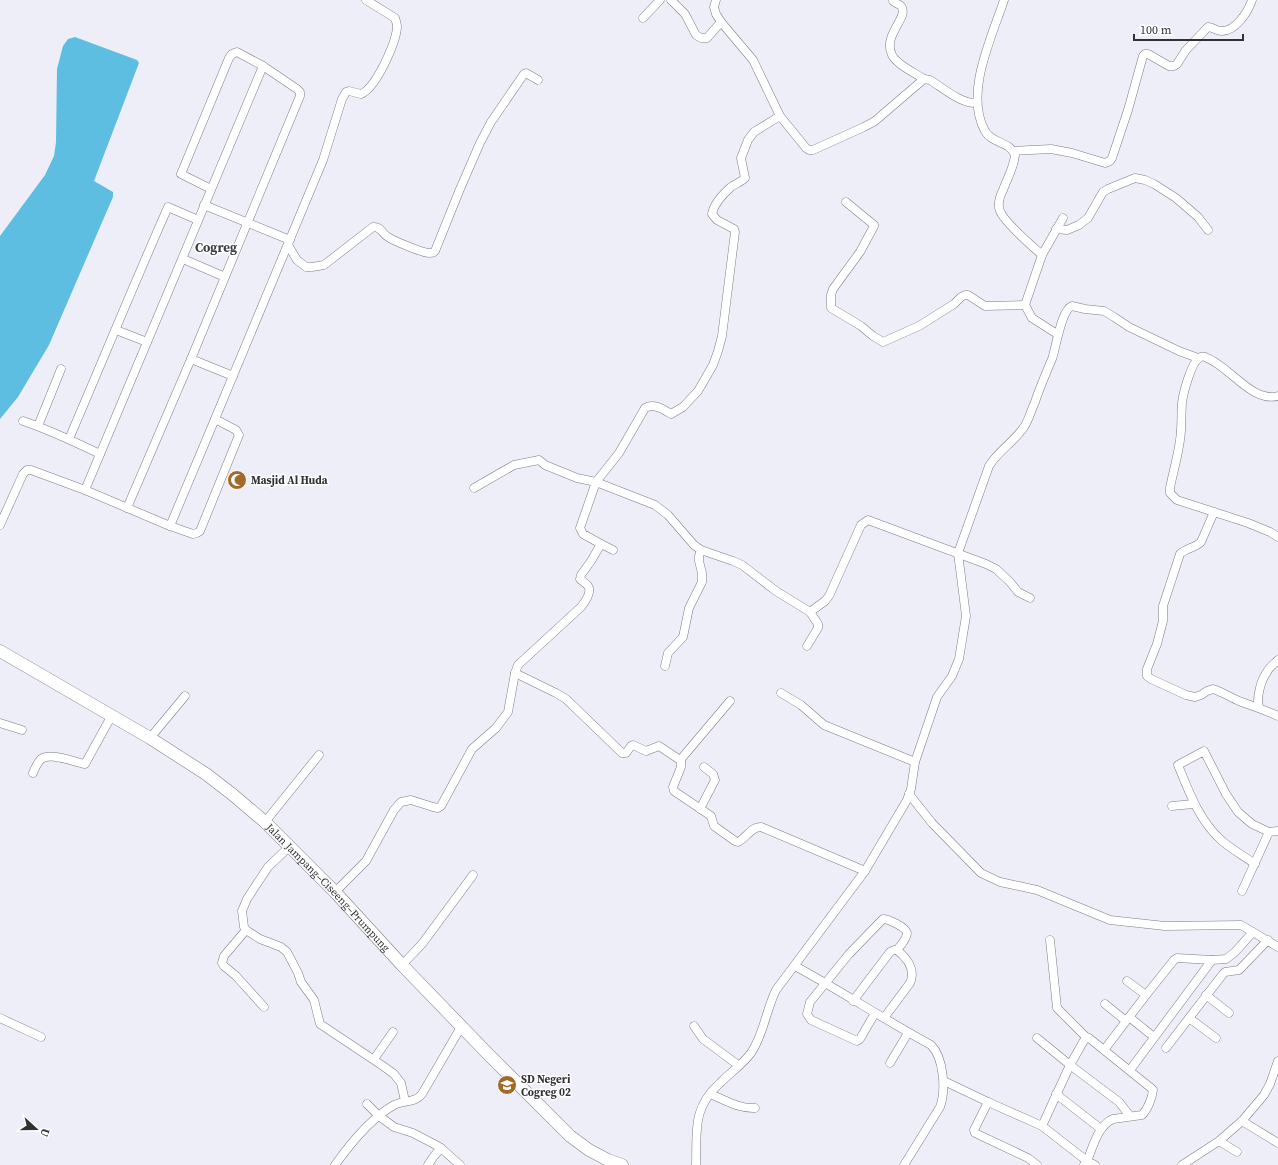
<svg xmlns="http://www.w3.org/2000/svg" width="1278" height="1165" font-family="'Source Serif 4',serif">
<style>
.water{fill:#5ebee2}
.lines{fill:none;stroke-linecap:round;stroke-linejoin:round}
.minor-casing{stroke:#7c7d86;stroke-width:9}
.primary-casing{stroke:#7c7d86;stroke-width:13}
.minor{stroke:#fff;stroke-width:8}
.primary{stroke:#fff;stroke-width:12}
.labels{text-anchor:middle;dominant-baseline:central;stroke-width:3;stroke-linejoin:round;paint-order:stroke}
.poi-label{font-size:11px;font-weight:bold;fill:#313135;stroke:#fff;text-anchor:start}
.street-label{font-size:11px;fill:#313135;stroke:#fff}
.quarter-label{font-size:13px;font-weight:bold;fill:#3b3c44;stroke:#fff}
</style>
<rect width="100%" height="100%" fill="#eeeef9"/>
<path class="water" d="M 75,37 L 137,60 L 139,63 L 94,181 L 113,192 L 113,197 L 49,345 L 18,397 L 0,419 L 0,236 L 45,175 L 54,156 L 56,142 L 57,69 L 63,46 L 68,39 Z"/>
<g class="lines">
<defs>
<g id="minor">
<path d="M 671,0 L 685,14 L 696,35 L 701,38 L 707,38 L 721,22"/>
<path d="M 716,0 L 714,7 L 716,14 L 721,22 L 753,60 L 780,116 L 806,148 L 809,150 L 813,150 L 864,127 L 875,121 L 924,79 L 930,80 C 943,88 961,104 977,103"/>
<path d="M 1004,0 C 992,37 964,93 985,131 C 992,144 1010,141 1015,155 C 1014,167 1007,179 1003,190 C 1000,196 997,204 1000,211 C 1004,222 1032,246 1042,255 L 1025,305 L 1032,318 L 1057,334"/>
<path d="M 893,1 C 895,3 899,4 901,6 C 910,17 882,35 892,55 C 896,64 915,73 924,79"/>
<path d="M 643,18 L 660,0"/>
<path d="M 1013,151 L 1051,149 L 1072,153 L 1105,163 L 1110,161 L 1112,158 L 1128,110 L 1143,56 L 1145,54 L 1148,54 L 1169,66 L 1174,66 L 1177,64 L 1186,50 L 1208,27 C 1213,27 1216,31 1221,31 C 1235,32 1248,12 1252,0"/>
<path d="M 846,202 L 874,225 L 874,226 L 860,252 L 833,289 L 831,295 L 831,308 L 861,326 L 873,336 L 883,342 L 919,326 L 954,304 L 961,297 L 965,295 L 968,295 L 985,306 L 1025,305"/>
<path d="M 204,205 L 290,240"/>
<path d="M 1056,229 L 1067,230 L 1079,225 L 1088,218 L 1103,192 L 1108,189 L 1135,178 L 1145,180 L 1154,184 L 1176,198 L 1198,217 L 1208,230"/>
<path d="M 288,245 L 297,260 L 306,267 L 312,267 L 324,265 L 373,227 C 381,226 382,234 388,237 C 394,241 423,253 429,253 C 433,253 433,253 435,251 L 460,189 L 480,143 L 491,122 L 524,74 L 526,73 L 538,80"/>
<path d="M 1042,255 L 1063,218"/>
<path d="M 183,259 L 225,277"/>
<path d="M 116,330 L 147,342"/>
<path d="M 191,359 L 233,376"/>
<path d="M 1278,396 C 1252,403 1229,366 1207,358 C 1205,356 1201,356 1199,358 C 1191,363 1183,394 1182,403 C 1181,416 1182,428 1180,440 C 1178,456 1173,472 1170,488 L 1170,493 L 1177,500 L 1248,523 L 1270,532 L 1278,537"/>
<path d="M 23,421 C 50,430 75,442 100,454"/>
<path d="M 38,426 L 61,369"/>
<path d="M 69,439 C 102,362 134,284 168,207 L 198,220"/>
<path d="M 474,488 L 514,465 L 539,460 L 545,465 L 577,478 L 596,482 L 655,505 L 668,515 L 694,545 L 701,550 L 733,561 L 742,565 L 776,591 L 810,612 L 825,601 L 829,596 L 861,525 L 868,520 L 986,564 L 996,569 L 1010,582 L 1018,592 L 1030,598"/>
<path d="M 85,490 L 263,66"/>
<path d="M 127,508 L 191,359 L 300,96 L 300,92 L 297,89 L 263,66 L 237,52 L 232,54 L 229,58 L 181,174 L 211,189"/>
<path d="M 1214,512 L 1201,542 C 1195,548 1186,548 1180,554 L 1163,606 L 1163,621 L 1157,644 L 1147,669 L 1147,676 L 1151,679 L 1186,695 L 1195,697 L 1201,695 L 1207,691 L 1213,689 C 1222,692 1230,697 1239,701 C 1252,706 1265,710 1278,716"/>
<path d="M 0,525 L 23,474 L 27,470 L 31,470 L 85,490 L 170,526 L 193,534 L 197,533 L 200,531 L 239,435 L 236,430 L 215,419 L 323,160 L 342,99 L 346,92 L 349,91 L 361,94 C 376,88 396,43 397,27 C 397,24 396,21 395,18 L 366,0"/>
<path d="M 170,526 L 215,419"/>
<path d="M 601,544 L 583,534 L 580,528 L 596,482 L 619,453 L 645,408 C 654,403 663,409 671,414 L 683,407 L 698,391 L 713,365 L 718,351 L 722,336 L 735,232 L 734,229 L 717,220 L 712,214 C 714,203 723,194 731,187 C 735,184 741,182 745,178 L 741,158 L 748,140 L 754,132 L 780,116"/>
<path d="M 807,646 L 818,628 L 818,624 L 810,612"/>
<path d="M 665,666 L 668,653 L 683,637 L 689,608 L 702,582 L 702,573 L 699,561 L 699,556 L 701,550"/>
<path d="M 515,673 L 556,693 L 566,699 L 622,753 L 626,753 L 631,746 L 633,745 L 646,751 L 659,746 L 680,760"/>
<path d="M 781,693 L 801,705 L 824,725 L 915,762"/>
<path d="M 730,701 L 681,759 L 681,767 L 673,787 L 674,791 L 711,816 L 714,826 L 735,841 L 738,842 C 746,838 752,826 761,827 L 865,871"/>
<path d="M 1259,707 C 1256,698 1261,680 1267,672 C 1269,667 1274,664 1278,660"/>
<path d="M 0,723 L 22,730"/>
<path d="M 150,738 L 185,696"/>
<path d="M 33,773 C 35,768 37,763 41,759 C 51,752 74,762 85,764 L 112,715"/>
<path d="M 909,794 L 932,823 L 981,873 L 1000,882 L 1037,890 L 1110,920 L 1165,926 L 1241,925 L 1278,947"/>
<path d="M 1172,806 L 1193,804"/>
<path d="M 700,809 L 715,780 L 713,774 L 704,767"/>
<path d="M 265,822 L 319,755"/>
<path d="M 289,847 L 268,867 L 247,899 L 242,911 L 244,927 L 246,930 L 260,939 L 281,947 L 287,952 L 298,973 L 301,982 L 314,1000 L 320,1024 L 383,1066 L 394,1074 L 401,1083 L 405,1101"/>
<path d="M 1255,864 C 1244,856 1231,849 1221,840 C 1199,820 1189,792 1178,765 L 1204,751 L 1226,794 L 1238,812 L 1252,824 L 1269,832"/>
<path d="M 1242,891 L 1269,832 L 1278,831"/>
<path d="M 335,892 L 366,861 L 394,810 L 401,802 L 411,800 L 433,807 L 438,808 L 441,806 L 472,749 L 496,728 L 508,712 L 515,673 L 518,665 L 581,607 C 585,602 592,592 588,586 C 586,583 582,581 580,579 L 581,575 L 591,561 L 601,544 L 613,550"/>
<path d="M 246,930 L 224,956 L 222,963 L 224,966 L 236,976 L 264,1007"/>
<path d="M 1050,940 L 1057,1008 L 1086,1037"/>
<path d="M 1212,960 L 1226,959 L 1235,952 L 1253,932"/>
<path d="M 402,965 L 422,944 L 473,875"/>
<path d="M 795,966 C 841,991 885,1020 931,1045 C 944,1058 946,1091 940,1107 L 904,1165"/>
<path d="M 1206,995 L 1229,1013"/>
<path d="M 853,1001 L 890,952 L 894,950 L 897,950"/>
<path d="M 1105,1004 L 1126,1021"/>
<path d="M 875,1013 L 860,1039 L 857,1041 L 811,1020 L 807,1014 L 810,1002 L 849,954 L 883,919 C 888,919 906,927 907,933 C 907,939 900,946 897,950"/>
<path d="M 1129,1017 L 1154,1037"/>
<path d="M 0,1018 L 41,1037"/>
<path d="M 884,1018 L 910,983 C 916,970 907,958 897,950"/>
<path d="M 1189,1018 L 1216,1038"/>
<path d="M 694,1026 L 703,1039 L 738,1065"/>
<path d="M 1037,1038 L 1070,1065 L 1119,1102 L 1130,1116"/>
<path d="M 1166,1048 L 1223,974 L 1225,972 L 1239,970 L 1268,940"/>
<path d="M 1104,1050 L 1146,995 L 1127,981"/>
<path d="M 374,1059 L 393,1032"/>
<path d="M 890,1063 L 908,1033"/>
<path d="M 1130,1070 L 1212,960 L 1177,958 L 1174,960 L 1146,995"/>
<path d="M 944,1081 L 988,1102 L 1042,1126 L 1087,1161 L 1095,1165"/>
<path d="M 710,1094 C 725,1100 739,1109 755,1108"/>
<path d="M 1056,1094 L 1101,1129"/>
<path d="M 988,1102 L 974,1130 L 975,1133 L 1028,1158 L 1037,1165"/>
<path d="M 367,1104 L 379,1116 L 394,1127 L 413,1133 L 434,1144 L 441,1148 L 460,1165"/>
<path d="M 1242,1121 L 1278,1143"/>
<path d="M 1042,1126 L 1070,1065 L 1086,1037 L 1089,1038 L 1151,1088 L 1153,1090 C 1152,1098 1148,1109 1142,1115 L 1113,1119 C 1098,1125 1093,1147 1087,1161 L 1084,1165"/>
<path d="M 1219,1141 L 1237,1152"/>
<path d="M 335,1165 C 350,1144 371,1118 394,1105 C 404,1100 415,1103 422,1094 L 461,1027"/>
<path d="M 428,1165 L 434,1156 L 441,1148"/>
<path d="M 696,1165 C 697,1131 692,1108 720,1083 C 730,1073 743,1064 751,1053 C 764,1034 766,1010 776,990 L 865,871 L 907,800 L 911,789 L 915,762 L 937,697 L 952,676 L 959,659 L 966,616 L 958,553 L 989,466 C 998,451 1014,442 1024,427 C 1029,420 1031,410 1035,402 C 1040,387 1046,373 1052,359 C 1056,348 1061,310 1072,306 L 1085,309 L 1104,311 L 1114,317 L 1129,327 L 1179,351 L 1198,358"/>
<path d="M 1182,1165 L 1219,1141 L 1242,1121 L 1264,1095 L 1270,1084 L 1278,1061"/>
</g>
<g id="primary">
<path id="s1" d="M 0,651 L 150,738 L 206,774 L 232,794 L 265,822 L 335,892 L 402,965 L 487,1053 L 570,1136 L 589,1150 L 608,1160 L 622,1165"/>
</g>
</defs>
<use href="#minor" class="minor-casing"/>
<use href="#primary" class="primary-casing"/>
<use href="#minor" class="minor"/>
<use href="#primary" class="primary"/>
</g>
<defs>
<symbol id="mosque-disc" viewBox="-11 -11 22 22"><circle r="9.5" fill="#a16a26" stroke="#fff"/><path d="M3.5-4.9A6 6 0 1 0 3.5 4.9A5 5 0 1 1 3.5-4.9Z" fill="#fff"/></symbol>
<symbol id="school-disc" viewBox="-11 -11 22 22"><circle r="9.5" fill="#a16a26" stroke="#fff"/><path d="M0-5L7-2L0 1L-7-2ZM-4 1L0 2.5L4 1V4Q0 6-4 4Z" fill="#fff"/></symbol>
</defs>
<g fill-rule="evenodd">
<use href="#mosque-disc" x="226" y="469" width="22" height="22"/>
<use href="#school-disc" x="496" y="1074" width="22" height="22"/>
</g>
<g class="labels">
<g class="poi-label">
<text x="251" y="480">Masjid Al Huda</text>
<text x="521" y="1079">SD Negeri<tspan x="521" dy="13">Cogreg 02</tspan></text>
</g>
<g class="street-label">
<text stroke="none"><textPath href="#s1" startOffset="407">Jalan Jampang–Ciseeng–Prumpung</textPath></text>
</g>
<g class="quarter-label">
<text x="216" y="247">Cogreg</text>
</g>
</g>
<g transform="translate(36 1129) rotate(111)" stroke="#ffffff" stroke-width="3" paint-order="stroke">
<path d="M0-3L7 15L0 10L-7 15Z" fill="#313135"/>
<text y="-6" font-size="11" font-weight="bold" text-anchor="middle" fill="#313135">U</text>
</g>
<path d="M1134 34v6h109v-6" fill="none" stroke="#313135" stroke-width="2"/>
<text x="1140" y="34" font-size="12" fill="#313135" stroke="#ffffff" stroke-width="3" paint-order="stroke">100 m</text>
</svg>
